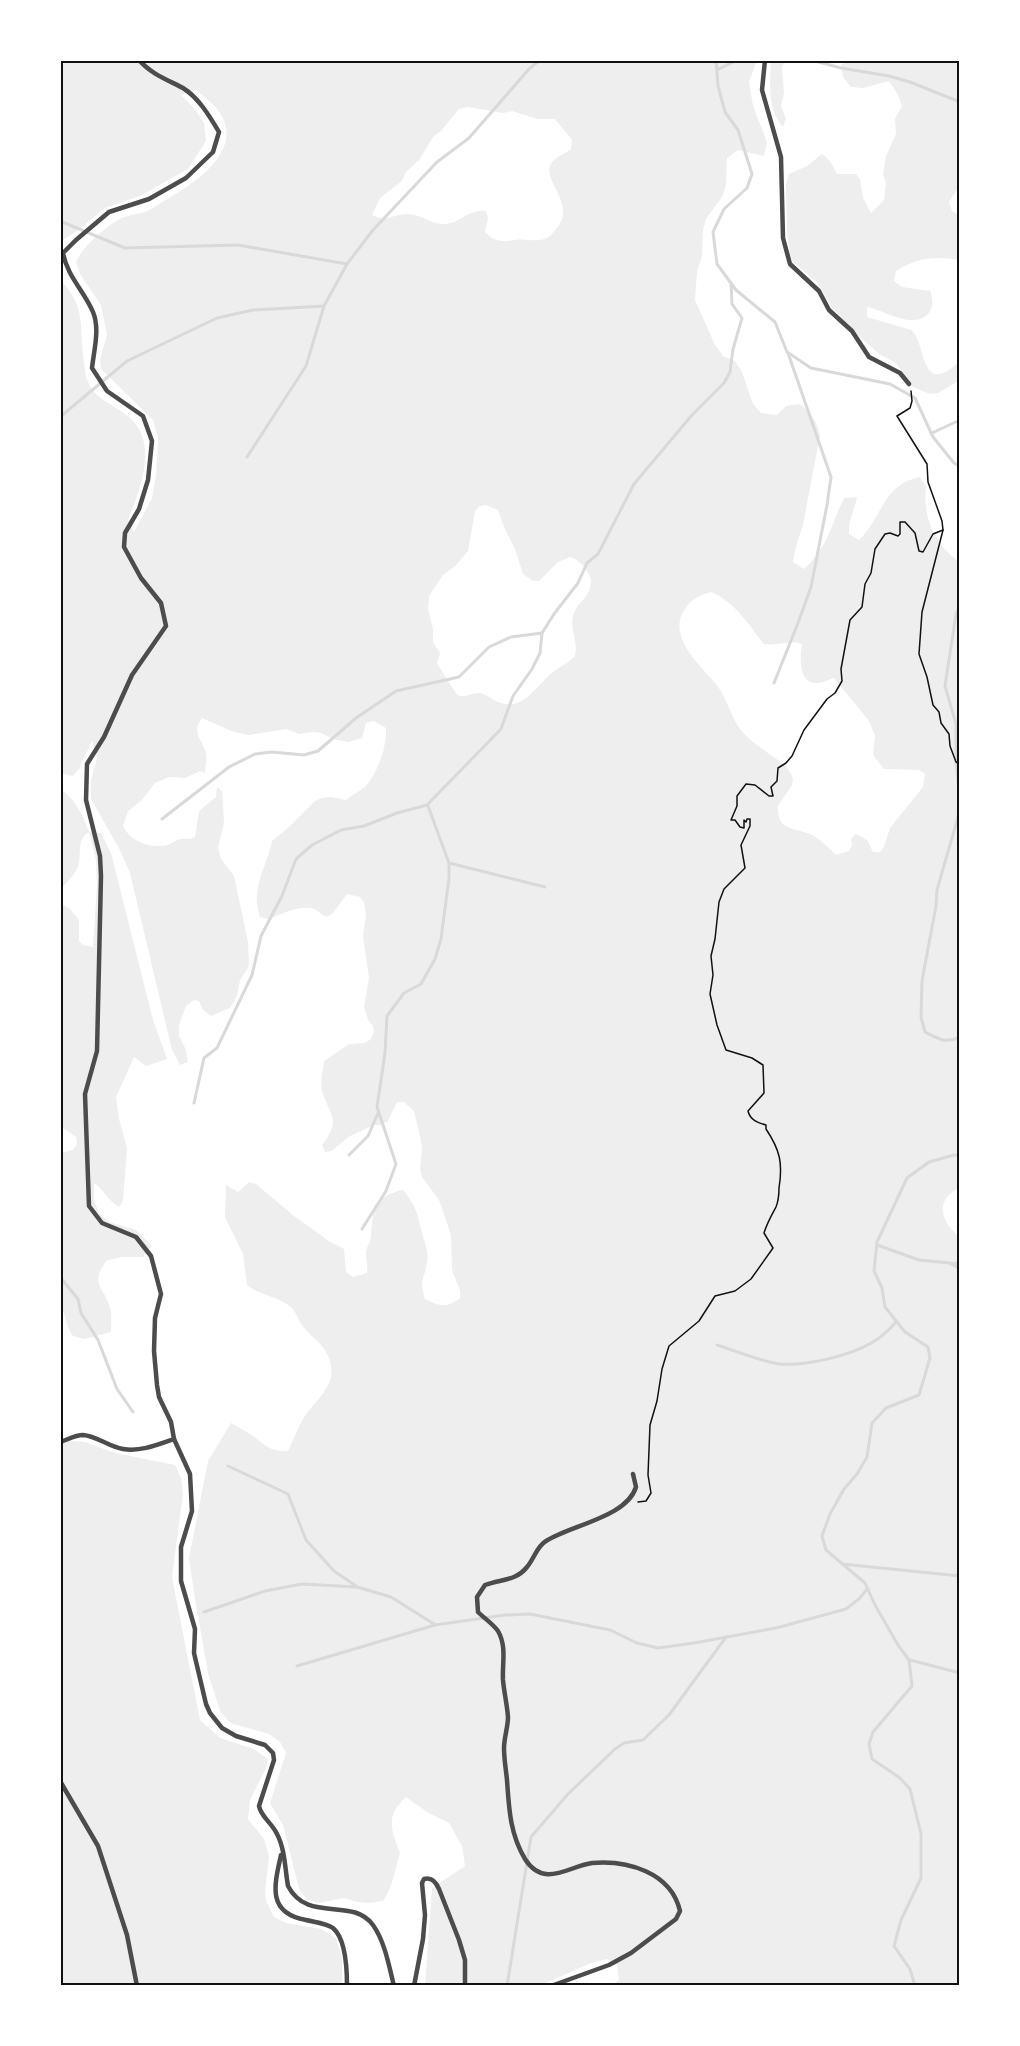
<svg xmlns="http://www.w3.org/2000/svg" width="1020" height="2046" font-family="Figtree,sans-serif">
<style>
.green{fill:#eee;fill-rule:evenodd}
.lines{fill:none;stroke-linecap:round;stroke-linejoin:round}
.stream{stroke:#d9d9d9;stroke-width:3}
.path{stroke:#111;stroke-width:1.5}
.minor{stroke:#4c4c4c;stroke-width:4.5}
.neatline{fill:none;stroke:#111;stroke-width:2}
</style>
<rect width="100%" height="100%" fill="#fff"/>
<g class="green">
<path d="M 60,60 L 757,60 L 749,82 L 753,106 L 767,142 L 764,156 L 738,150 L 727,158 L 726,185 L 722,197 L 706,219 L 703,231 L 702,256 L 697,272 L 695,300 L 715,345 L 723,356 L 735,361 L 742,372 L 753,404 L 761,413 L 777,415 L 786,406 L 799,404 C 811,412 816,420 820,435 L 803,525 L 795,550 L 793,562 L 804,569 C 829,546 830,527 844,498 L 857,497 C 855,510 848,520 849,534 L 859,540 C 883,517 882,485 920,477 L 926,487 C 922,516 935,546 960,562 L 960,1188 C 934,1199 940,1222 960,1237 L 960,1986 L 610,1986 L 619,1980 L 617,1964 L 607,1959 L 591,1963 L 539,1986 L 425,1986 L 432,1888 L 465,1866 L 462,1846 L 449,1823 L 427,1812 L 406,1797 C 385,1816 391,1829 400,1853 C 395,1869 393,1887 383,1901 L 370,1903 L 357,1902 L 344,1898 L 319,1903 L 307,1900 L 299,1889 L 283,1825 L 270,1803 L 286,1753 L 280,1742 L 269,1734 L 230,1723 L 220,1711 L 208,1673 L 195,1599 L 189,1558 L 208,1461 L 231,1423 C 238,1427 246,1431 253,1436 C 266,1446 271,1452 288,1451 C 294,1439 299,1424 307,1413 C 322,1394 341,1379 326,1352 C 321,1343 311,1336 304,1328 C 299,1322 297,1314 292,1308 C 279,1296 260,1296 247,1285 L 243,1254 L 225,1217 L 226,1185 L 238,1192 L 249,1182 L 256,1184 L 294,1216 L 329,1241 L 344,1249 L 346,1272 L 353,1277 L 367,1273 C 368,1266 366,1260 366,1253 C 366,1247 371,1242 371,1235 C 373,1209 373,1197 403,1190 C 417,1207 417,1213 422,1233 C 425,1244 429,1251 427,1262 C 424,1281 419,1279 425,1299 C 439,1306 447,1309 460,1298 L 460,1291 L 452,1270 L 451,1235 L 439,1200 L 422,1177 L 420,1170 L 422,1147 L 419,1132 L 414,1111 L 404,1102 L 397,1102 L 388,1121 L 381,1125 L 374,1125 L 348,1137 L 332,1151 L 325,1152 L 322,1145 C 342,1119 330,1117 322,1091 C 320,1082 323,1071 324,1061 L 349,1044 L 365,1043 L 371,1039 L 374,1032 L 373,1026 L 368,1020 L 364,1007 L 369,978 L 363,936 L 366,915 L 364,902 L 360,897 L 347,894 L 333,913 L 327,917 C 320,915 317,908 310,908 C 295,906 280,916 267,919 L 260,917 C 250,887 266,870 272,841 L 289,827 L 315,801 L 322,798 L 331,797 L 346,800 C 352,795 360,791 366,786 C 378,772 387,746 386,728 L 374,721 L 366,723 L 362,738 L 348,742 L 333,739 L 321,733 L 314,732 L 299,734 L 286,729 L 249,735 L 234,732 L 202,718 C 190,733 204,741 206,754 C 207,759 205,768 205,773 L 200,771 L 185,778 L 169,777 L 155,783 L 142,800 L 128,811 L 123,826 C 130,841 147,847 163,846 C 169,846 175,840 181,839 C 187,838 189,840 195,837 L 199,811 L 216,797 L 217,787 L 222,791 L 224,823 L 218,848 L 221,859 L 234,876 L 248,942 L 249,962 L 248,968 L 240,980 L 237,996 L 230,1008 L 211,1016 L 203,1010 L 199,1001 L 194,1000 L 186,1006 L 179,1025 L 179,1036 L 186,1050 L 188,1062 L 180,1065 L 172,1050 L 130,873 L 120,850 L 91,799 L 91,780 L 97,758 L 92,741 L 79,769 L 73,776 L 60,773 L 60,280 C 87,306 79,329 84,362 C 85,368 85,375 87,380 C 95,400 113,404 128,416 C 160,443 140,489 128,520 L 134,532 L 152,498 L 156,475 L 158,439 L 153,420 L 101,369 L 100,360 L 107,335 L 101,305 L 80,274 L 76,262 C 84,245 102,230 118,220 C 126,215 136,215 145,212 C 153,209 161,202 169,198 C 196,182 244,150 220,113 C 215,105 204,97 197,90 L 181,95 L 194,108 L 204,123 L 206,141 L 188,169 L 140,196 L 105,208 L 77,231 L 60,242 ZM 468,107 L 503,113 L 512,111 L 537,119 L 555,119 L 572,140 L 571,149 C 565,154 552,158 550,166 C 544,183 576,204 557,228 C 554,231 551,236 547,238 C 537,243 525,238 515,240 C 502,242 494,242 485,232 L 488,218 L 486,211 C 468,209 463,222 446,224 C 433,225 422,215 409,214 C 394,213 388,223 372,215 L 380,198 L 402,181 L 406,172 L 419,160 L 433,137 L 441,131 L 459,109 ZM 486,505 L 498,510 L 504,527 L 515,549 L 523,574 L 533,581 L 539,581 L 558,562 L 570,557 C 580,560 587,569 591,579 C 590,600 580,598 574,613 C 568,627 579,642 575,656 C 569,663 560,666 553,672 C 539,683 525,708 505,704 C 496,703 489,695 480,693 C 472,692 464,699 458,695 C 454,692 442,670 437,664 L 440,653 L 433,642 L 433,629 L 428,609 L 429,596 L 443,575 L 455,566 L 468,551 L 475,511 L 480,506 ZM 711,592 C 735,602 748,624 764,644 C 779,646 787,640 802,644 C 800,655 798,681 814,683 C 821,684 827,680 834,678 L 869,721 L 875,736 L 873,755 L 884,769 L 919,770 L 925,774 L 923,787 L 890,828 L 884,847 L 880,852 L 873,852 L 867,840 L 856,834 L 851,839 L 852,846 L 849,851 L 836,855 C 829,848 819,838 810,834 C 793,827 777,831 778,806 L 792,785 L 793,778 L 787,767 C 771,754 753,745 740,729 C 730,715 727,698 716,684 C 700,665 666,636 685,609 C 692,599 699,595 711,592 Z"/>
<path d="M 771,60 L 785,60 L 782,67 L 784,93 L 781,106 L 786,119 L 783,127 C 767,108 770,84 771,60 Z"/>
<path d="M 849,60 L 960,60 L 960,185 L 949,202 L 952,211 L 960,216 L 960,260 C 935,256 918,257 896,271 L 894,281 L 902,287 L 930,291 C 933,299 934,307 928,314 C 913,330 884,310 867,307 L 867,317 L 911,330 C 927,342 919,400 960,361 L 960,380 L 938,393 L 930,394 L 913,387 L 896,363 L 879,354 L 858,335 L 831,306 L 817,282 L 793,262 L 790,255 L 787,231 L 786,185 L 789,174 L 807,166 L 822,154 C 831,160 832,165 837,174 L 856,174 L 860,179 L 863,198 L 871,213 L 884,200 L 886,183 L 883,174 L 886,156 L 896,134 L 895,119 L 902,106 L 897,93 L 889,81 L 863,88 L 851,87 L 843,77 L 841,65 Z"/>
<path d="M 60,789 C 75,798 83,816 89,832 L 101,833 L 111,853 L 153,1020 L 167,1059 L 146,1066 L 134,1057 L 116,1097 L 119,1119 L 127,1148 L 123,1201 L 119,1207 C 108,1201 104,1189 94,1183 L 94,1200 L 99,1213 L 109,1222 L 136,1230 L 152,1246 L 143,1257 L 121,1257 L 106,1261 C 89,1286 104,1285 110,1308 C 112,1315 111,1325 111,1332 L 85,1339 L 73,1336 C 66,1326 66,1315 60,1304 L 60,1153 L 73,1150 L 77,1144 L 76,1137 L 60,1126 L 60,904 L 69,908 L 79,920 L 79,941 L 83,945 L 93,947 L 97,885 L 96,860 L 89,832 C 76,839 82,856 78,867 C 74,876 66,883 60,890 Z"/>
<path d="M 60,1440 L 85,1442 L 115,1453 L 175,1465 L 181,1478 L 183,1494 L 172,1577 L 200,1720 L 220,1738 L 254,1749 L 268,1759 L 266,1768 L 250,1800 L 248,1819 L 264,1839 L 269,1856 L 265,1892 L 266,1901 L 274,1917 L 286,1923 L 321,1929 L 336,1938 L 342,1958 L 342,1986 L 60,1986 Z"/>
</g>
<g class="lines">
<g class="stream">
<path d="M 716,60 L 718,86 L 725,112 L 738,130 L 752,174 L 747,188 L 724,209 L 713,232 L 717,264 L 736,290 L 775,322 L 787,352 L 811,368 L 890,384 L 915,398 L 933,437 L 954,463 L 960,466"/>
<path d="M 811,60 L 841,68 L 889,76 L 910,82 L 960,102"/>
<path d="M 717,70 L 737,60"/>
<path d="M 60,221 L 125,248 L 238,245 L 347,264"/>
<path d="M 60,417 L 127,361 L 217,318 L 253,310 L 324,306"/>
<path d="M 932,433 L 960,420"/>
<path d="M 247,457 L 306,366 L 324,306 L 347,264 L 373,230 L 437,162 L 469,138 L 529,69 L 540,60"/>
<path d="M 960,606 L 956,614 L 945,686 L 956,724 L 956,762 L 960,798"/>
<path d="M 774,683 L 798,623 L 811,587 L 827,505 L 831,477 L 788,353"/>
<path d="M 960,810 L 937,890 L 936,906 L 922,981 L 921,1017 L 925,1032 C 938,1039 946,1044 960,1037"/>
<path d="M 162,819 L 229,767 L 255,754 L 272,752 L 304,755 L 318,751 L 356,718 L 396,691 L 459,677 L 489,647 L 511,637 L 542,633"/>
<path d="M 449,863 L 545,887"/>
<path d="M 194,1103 L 204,1058 L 217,1048 L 252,975 L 261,936 L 282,896 L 296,859 L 312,845 L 341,830 L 364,826 L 397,813 L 427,805 L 501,729 L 513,696 L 532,669 L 540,653 L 542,633 L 554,614 L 578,583 L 587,563 L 598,554 L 634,484 L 692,415 L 724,383 L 730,372 L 733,349 L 742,318 L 732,304 L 731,283"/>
<path d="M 349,1155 L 368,1136 L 378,1113"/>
<path d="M 362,1229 L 386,1191 L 396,1164 L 377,1107 L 385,1053 L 387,1016 L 404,993 L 421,984 L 435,959 L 441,939 L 449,878 L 449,863 L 428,806"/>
<path d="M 877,1245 L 919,1260 L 960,1264"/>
<path d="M 951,1264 L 960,1269"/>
<path d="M 60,1277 L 78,1299 L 81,1313 L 98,1340 L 117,1389 L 133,1412"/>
<path d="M 717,1345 C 733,1350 766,1363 780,1364 C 805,1366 850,1356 871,1343 C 881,1338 889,1330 896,1322"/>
<path d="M 228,1466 L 288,1494 L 306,1540 L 334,1571 L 356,1586"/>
<path d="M 842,1564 L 960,1576"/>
<path d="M 204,1612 L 265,1591 L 302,1584 L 357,1587 L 391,1597 L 434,1624"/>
<path d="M 910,1660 L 960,1673"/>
<path d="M 297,1666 L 435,1625 L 505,1615 L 530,1614 L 610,1630 L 637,1643 L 658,1648 L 694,1643 L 776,1628 L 846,1609 L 860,1598 L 867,1589"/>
<path d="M 507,1986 L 531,1837 L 568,1794 L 615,1749 L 624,1743 L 643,1740 L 669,1715 L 726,1637"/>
<path d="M 915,1986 L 910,1969 L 894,1946 L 901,1920 L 921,1878 L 921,1834 L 910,1789 L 900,1778 L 872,1759 L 869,1744 L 873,1732 L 912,1686 L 909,1660 L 898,1645 L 875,1605 L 865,1583 L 826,1550 L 822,1536 L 830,1514 L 844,1489 L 857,1474 L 867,1457 L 872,1423 L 886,1408 L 919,1395 L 930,1358 L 928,1347 L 905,1332 L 885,1307 L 882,1288 L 874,1271 L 877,1242 L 907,1178 L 929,1162 L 954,1155 L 960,1155"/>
</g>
<g class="path">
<path d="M 911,391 L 912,401 L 910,408 L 897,416 L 927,464 L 928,482 L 942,521 L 943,530 L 922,612 L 919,654 L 927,677 L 933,705 L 939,712 L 941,723 L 949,734 L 950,746 L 956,762 L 960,764"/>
<path d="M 638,1502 L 646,1501 L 651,1493 L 648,1475 L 650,1425 L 657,1401 L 662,1369 L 669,1346 L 699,1321 L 715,1296 L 735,1291 L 751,1279 L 773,1248 L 764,1233 C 767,1223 771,1216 776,1207 C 778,1202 779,1194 779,1188 C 783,1163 780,1150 766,1129 L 766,1125 C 758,1123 750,1120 748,1111 L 764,1093 L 763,1065 L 752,1058 L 726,1050 L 717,1025 L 710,994 L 713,975 L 711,956 L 715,939 L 719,902 L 724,889 L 745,868 L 741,845 L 750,826 L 750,819 L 747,819 L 746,822 L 744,820 L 744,828 L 740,827 L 735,820 L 731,820 L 737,806 L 737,796 L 746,784 L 755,785 L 769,796 L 773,796 L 771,787 L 777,781 L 778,768 L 786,763 L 792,756 L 804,730 L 827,699 L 835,693 L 842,681 L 841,669 L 850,620 L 862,607 L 865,584 L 871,573 L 875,549 L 885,534 L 890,533 L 898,536 L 900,534 L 900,522 L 905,522 L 915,533 L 919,551 L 923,552 L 933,534 L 943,530"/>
</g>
<g class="minor">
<path d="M 765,60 L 762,90 L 781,157 L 783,238 L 790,264 L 819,291 L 829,310 L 852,331 L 869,357 L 900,373 L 909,384"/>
<path d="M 174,1439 L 190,1474 L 192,1511 L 181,1547 L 181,1581 L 195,1629 L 194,1653 L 206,1704 L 210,1713 L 222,1728 L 236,1736 L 265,1745 L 273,1753 L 274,1760 L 259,1806 C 261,1817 272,1823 277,1834 C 285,1849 285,1869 288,1886 C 308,1924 352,1896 373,1925 C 385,1942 389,1966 394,1986"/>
<path d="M 60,1442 C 67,1440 75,1435 83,1435 C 97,1436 109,1447 123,1449 C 140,1452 157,1445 174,1439 L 171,1422 L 159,1397 L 157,1385 L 154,1351 L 155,1318 L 161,1294 L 151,1256 L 136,1237 L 102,1223 L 89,1206 L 85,1094 L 97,1051 L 101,876 L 100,856 L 86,800 L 87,764 L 104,737 L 132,675 L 166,626 L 161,603 L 141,578 L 124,547 L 125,533 L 139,509 L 148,480 L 152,441 L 143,416 L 107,391 L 92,368 C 94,350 100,329 93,312 C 84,291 67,276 63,253 L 76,240 L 109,212 L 149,199 L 186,178 L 213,152 L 219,132 C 210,117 199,98 183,88 C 168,80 151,74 139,60"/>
<path d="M 60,1781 L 98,1846 L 127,1935 L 137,1986"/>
<path d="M 281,1855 C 274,1886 267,1913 306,1920 C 314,1922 326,1923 333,1928 C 346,1939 347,1970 347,1986"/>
<path d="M 414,1986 L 423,1939 L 425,1915 L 422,1883 L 424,1879 C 432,1877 436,1882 439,1889 L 459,1940 L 465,1960 L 465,1986"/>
<path d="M 551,1986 L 609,1965 L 631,1953 L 676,1919 L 680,1911 C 671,1872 627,1860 592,1863 C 569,1866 544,1889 525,1859 C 510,1834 509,1809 507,1780 C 506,1770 504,1759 504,1748 C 504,1738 508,1727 508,1717 C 507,1704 504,1692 503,1680 C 502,1663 507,1647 498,1631 C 493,1624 484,1618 478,1612 L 477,1597 L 485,1585 C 501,1579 516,1581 527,1567 C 534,1559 537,1546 546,1541 C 571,1525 627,1517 636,1487 L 633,1474"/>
</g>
</g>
<rect width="1020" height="2046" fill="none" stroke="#ffffff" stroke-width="123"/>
<rect x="62" y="62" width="896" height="1922" class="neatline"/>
</svg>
